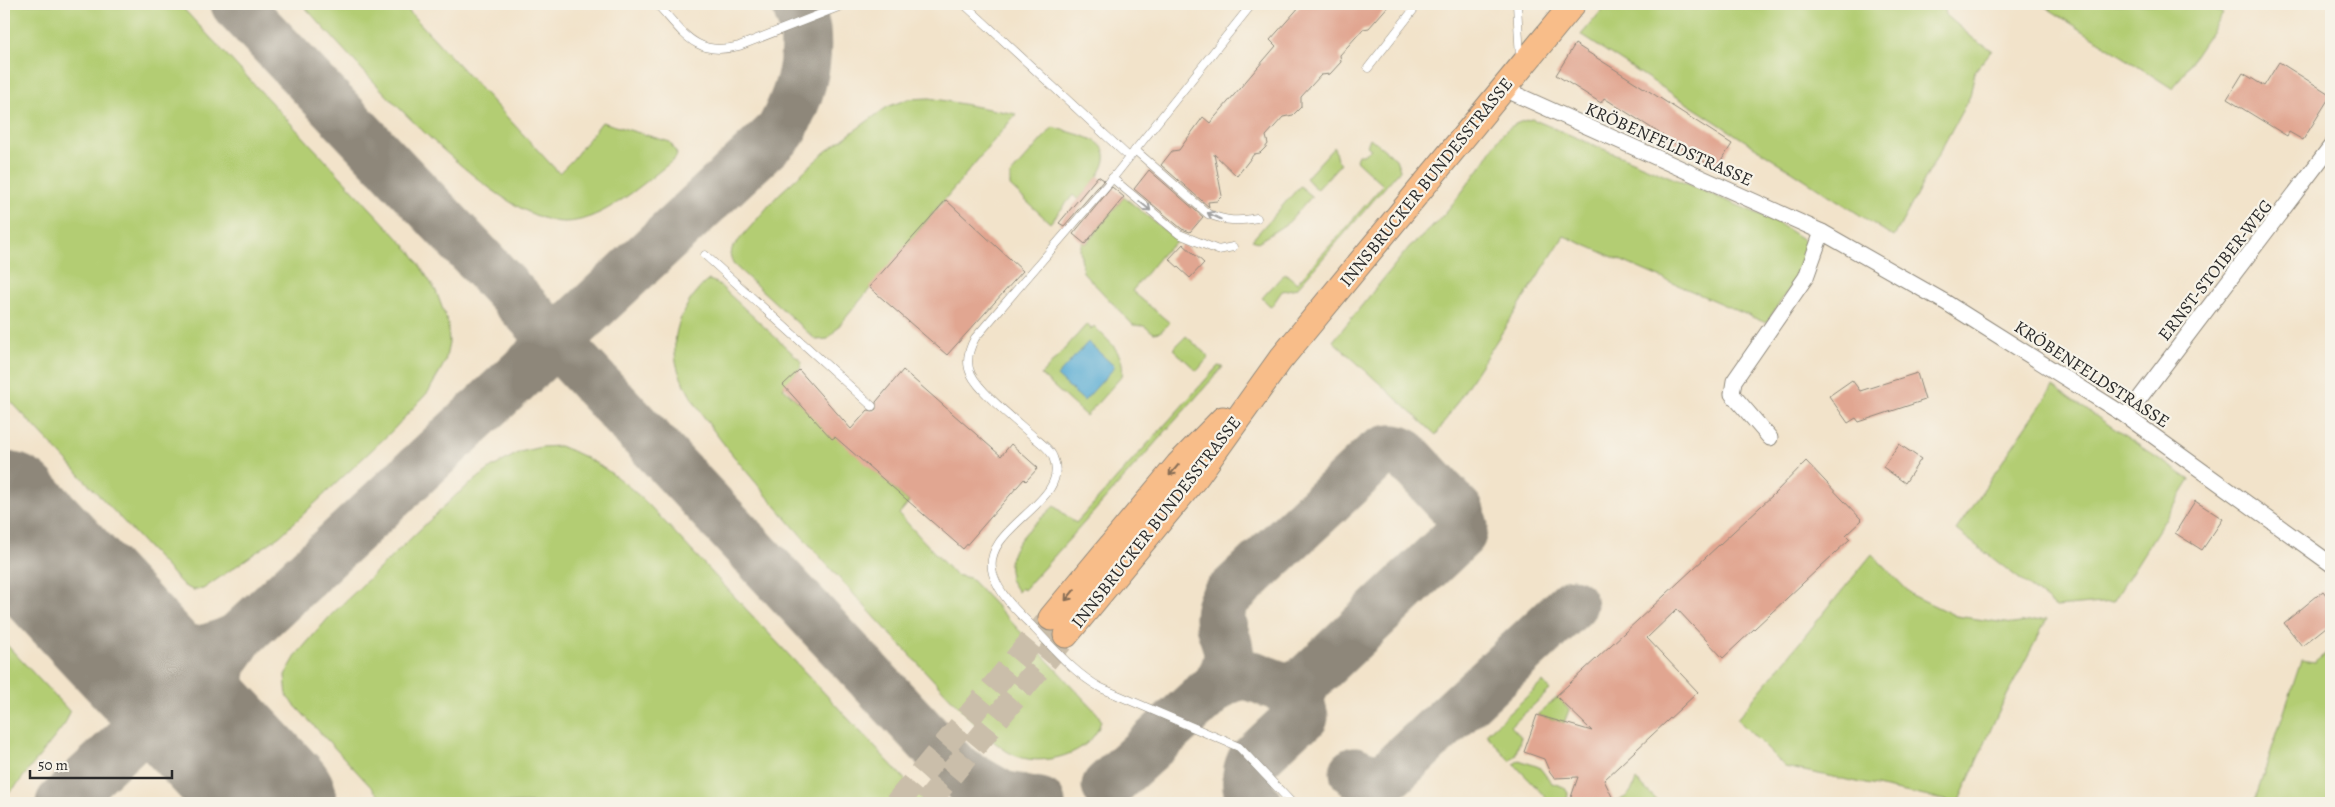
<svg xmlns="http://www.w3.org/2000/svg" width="2335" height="807" font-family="Alegreya,serif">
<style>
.green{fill:#b3cd73;stroke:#6f7c4f}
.water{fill:#58acd4;stroke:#426c80}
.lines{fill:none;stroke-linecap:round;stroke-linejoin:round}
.taxiway{stroke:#8e877a;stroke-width:51}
.runway{stroke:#8e877a;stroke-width:129}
.building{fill:#e1a691}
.primary-tunnel{stroke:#cabeaa;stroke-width:25;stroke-dasharray:25 12;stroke-linecap:butt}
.lane-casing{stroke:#8e877a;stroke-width:9}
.street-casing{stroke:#8e877a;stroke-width:17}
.primary-casing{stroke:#8e877a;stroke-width:27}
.lane{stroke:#fff;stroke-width:8}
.street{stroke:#fff;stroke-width:15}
.primary{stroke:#f8bd89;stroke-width:25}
.oneway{stroke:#a0a0a0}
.oneway2{stroke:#876d55}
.labels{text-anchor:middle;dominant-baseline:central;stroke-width:4.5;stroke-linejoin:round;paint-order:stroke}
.street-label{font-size:18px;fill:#2b2b2b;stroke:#f7f3e8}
</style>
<rect width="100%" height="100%" fill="#f7f3e8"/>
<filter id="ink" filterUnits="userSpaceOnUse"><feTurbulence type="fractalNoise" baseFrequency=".02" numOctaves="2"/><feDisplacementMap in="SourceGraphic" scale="10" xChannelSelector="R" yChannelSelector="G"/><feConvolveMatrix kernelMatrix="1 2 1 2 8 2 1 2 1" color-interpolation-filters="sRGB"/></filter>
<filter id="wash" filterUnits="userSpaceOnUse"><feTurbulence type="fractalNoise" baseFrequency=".0096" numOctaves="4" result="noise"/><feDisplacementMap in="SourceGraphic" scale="20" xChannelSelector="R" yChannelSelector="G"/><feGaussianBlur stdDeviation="1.12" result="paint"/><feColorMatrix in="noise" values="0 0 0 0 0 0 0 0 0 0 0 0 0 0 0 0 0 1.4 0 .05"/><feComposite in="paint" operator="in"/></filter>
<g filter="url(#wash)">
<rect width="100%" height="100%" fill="#f2e3ca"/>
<g class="green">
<path d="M 4,4 L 179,4 L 412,253 L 436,291 L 448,323 L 449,343 L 445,362 L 429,391 L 392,431 L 280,536 L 203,589 L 193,590 L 184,586 L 4,394 Z"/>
<path d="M 302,4 L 402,4 L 559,173 L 573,159 L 602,122 L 670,142 L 677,154 L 675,159 C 646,181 603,222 565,222 C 495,224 350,56 302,4 Z"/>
<path d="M 1607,4 L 1944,4 L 1946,15 L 1975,40 L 1992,50 L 1975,71 L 1970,96 L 1894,237 L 1581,35 Z"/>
<path d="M 2041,4 L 2208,4 L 2223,14 L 2173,89 Z"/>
<path d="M 930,98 L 1016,114 L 828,339 L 816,340 L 733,264 L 730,254 L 733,247 L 778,195 L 825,152 L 887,107 L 908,99 Z"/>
<path d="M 1532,119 L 1775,221 L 1807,242 L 1806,258 L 1796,279 L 1766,323 L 1564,236 L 1436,435 L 1333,341 L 1410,246 C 1437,227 1459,196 1479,169 C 1497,146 1498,125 1532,119 Z"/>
<path d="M 1053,127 C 1064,131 1089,136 1098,143 C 1119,159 1089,187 1078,200 L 1073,195 L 1050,223 L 1010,186 L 1010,175 Z"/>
<path d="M 1370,138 L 1396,159 L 1400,170 L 1297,288 L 1282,291 L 1271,307 L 1262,298 L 1285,273 L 1297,283 L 1383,185 L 1356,160 L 1358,155 L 1363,155 L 1371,149 L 1367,146 Z"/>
<path d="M 1334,147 L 1337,159 L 1341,163 L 1317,190 L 1306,178 Z"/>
<path d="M 1300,186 L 1312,196 L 1289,222 L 1258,242 L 1252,240 Z"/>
<path d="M 1124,197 L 1178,241 L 1163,253 L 1132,291 L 1170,323 L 1160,332 L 1154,333 L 1144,326 L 1133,325 L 1083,272 L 1080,249 L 1082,242 L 1086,244 Z"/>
<path d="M 709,280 L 717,283 L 802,362 L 801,367 L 783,388 L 909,502 L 899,514 L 955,575 L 970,578 L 1097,713 L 1101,720 C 1095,754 1040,769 1012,754 C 999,748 987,735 976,725 C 905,650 834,575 767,496 C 738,461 705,425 684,384 C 669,355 673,326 691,299 C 697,292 701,285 709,280 Z"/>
<path d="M 1087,324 L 1091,329 L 1094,326 C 1108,341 1126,353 1122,376 L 1086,416 L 1041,375 Z"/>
<path d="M 1186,336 L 1209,357 L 1197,371 L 1173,349 Z"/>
<path d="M 1218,366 L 1223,367 L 1024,590 L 1021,588 L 1018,592 L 1009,578 L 1011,576 C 1003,546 1035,525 1054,506 L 1076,523 Z"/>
<path d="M 2053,387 L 2190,480 L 2113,602 L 2056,607 L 1956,530 Z"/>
<path d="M 560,446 C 595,459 622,479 649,505 L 927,803 L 386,803 L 287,697 L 285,675 L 297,654 L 331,615 L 456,495 L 491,468 L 520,452 L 541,447 Z"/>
<path d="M 1872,554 L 1912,595 L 1956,616 L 2013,624 L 2047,619 L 1999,711 L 1958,803 L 1785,767 L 1737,719 Z"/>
<path d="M 4,642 L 70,712 L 65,724 L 16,786 L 4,798 Z"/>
<path d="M 2331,649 L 2331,803 L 2254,803 L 2301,661 L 2314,663 Z"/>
<path d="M 1543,682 L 1550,690 L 1511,726 L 1521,737 L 1515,756 L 1510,761 L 1486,734 Z"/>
<path d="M 1558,697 L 1569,710 L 1564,723 L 1537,715 Z"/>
<path d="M 1519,760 L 1539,767 L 1552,783 L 1564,787 L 1568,793 L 1567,803 L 1551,803 L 1514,764 Z"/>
<path d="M 1636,780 L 1660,803 L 1613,803 L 1613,801 C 1628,799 1631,793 1636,780 Z"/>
</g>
<path class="water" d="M 1088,342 L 1115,367 L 1084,401 L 1057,376 Z"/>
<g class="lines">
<g class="taxiway">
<path d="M 236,4 L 478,258 L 988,803"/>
<path d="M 119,639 C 164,656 193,659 238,638"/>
<path d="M 235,643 L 222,661 L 216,689 L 217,718 L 222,744 L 239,767"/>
<path d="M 1217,685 C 1248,642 1205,632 1226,597 L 1376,456 C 1386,449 1394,447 1405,454 L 1459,512 L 1463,526 L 1461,534 L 1307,680 L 1298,697 L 1303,717"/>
<path d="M 961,772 L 1002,796 L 1040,803"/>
<path d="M 1355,772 C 1369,779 1378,780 1391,773 L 1572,604"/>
<path d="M 1107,786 L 1217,685 C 1252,663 1256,683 1289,688 L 1307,680"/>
<path d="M 61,803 L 781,131 C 798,98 809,68 805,30 C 804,21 799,12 797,4"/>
<path d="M 1256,803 C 1245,792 1246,774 1252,761 L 1302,714"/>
</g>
<path class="runway" d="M 4,516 L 273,803"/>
</g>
<g id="blocks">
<g class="building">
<path d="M 1302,4 L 1390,4 L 1369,28 L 1363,29 L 1340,55 L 1341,62 L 1330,74 L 1321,75 L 1301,97 L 1301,107 L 1293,115 L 1283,117 L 1266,136 L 1268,144 L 1265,148 L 1260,153 L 1254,154 L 1237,176 L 1214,154 L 1222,196 L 1217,201 L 1208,202 L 1209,207 L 1161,165 L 1172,151 L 1179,150 L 1203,117 L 1210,123 L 1276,46 L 1270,40 Z"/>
<path d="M 1575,44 L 1732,144 L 1716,169 L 1604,98 L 1601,103 L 1556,75 Z"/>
<path d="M 2279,62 L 2331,95 L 2303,140 L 2289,132 L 2287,136 L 2227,99 L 2243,73 L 2264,86 Z"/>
<path d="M 1149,170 L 1203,217 L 1190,232 L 1182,229 L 1134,189 Z"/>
<path d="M 1098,176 L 1104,180 L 1064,226 L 1059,223 Z"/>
<path d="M 1112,187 L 1124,197 L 1085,244 L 1073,234 Z"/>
<path d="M 946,200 L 1023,271 L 947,355 L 869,287 Z"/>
<path d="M 1183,244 L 1204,263 L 1190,278 L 1169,259 Z"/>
<path d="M 799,370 L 851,429 L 868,410 L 873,411 L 876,409 L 876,402 L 903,370 L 1001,456 L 1011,444 L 1038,468 L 1026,481 L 1024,479 L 963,549 L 835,437 L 832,439 L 783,385 Z"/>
<path d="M 1917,373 L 1925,400 L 1859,422 L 1856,418 L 1848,423 L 1829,396 L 1852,380 L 1860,391 Z"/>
<path d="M 1899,444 L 1921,459 L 1905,483 L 1883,467 Z"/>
<path d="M 1806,461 L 1862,520 L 1846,535 L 1850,539 L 1723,658 L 1677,609 L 1647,638 L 1698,692 L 1604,780 L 1615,803 L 1569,803 L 1578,777 L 1554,778 L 1550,773 L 1544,759 L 1524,752 L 1537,715 L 1592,731 L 1556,696 L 1774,494 Z"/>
<path d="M 2195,501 L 2223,519 L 2202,550 L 2175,533 Z"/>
<path d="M 2323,591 L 2331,601 L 2331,623 L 2302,646 L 2284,623 Z"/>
</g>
</g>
</g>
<g filter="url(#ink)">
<use href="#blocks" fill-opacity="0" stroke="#8e877a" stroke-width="1"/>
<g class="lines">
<g class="primary-tunnel">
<path d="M 897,803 L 1051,618"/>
<path d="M 927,803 L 1066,635"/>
</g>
<defs>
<g id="lane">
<path d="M 657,4 C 683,32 696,58 739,46 L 846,4"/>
<path d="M 964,4 L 1129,157"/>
<path d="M 1252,4 L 1108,184 L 975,338 C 969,349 965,362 971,374 C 980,393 1019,423 1035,438 C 1042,444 1050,449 1053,457 C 1073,503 979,527 993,574 C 1000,596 1018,612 1034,628 C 1055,650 1074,673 1101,688 L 1239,747 L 1292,803"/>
<path d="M 1517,4 L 1520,59"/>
<path d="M 1368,68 L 1418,4"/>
<path d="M 1135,150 L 1208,214 C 1226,221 1238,222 1257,218"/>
<path d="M 1112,178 L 1179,234 L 1218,250 L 1233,247"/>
<path d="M 705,255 L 872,406"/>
</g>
<g id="street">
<path d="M 1502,88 L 1822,232 L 1945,302 L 2126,416 L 2331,564"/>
<path d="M 2126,416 L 2331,146"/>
<path d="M 1770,438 L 1732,394 L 1734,381 L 1806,277 L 1822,232"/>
</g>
<g id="primary">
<path d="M 1051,618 L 1178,465 L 1223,419"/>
<path d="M 1066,635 L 1197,476 L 1280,360 L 1573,4"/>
</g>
</defs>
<use href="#lane" class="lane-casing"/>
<use href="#street" class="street-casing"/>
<use href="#primary" class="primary-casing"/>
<use href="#lane" class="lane"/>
<use href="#street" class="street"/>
<use href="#primary" class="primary"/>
</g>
<defs><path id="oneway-shaft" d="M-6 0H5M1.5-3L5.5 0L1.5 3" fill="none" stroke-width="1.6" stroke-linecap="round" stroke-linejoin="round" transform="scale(1.25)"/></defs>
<g class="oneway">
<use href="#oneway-shaft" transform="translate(1145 206) rotate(40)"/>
<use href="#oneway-shaft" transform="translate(1214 216) rotate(-154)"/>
</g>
<g class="oneway2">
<use href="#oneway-shaft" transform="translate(1174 470) rotate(130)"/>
<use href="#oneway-shaft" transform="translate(1070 595) rotate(130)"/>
</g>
</g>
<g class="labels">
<g class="street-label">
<text transform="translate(1669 144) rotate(24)">KRÖBENFELDSTRASSE</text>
<text transform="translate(1426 182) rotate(-51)">INNSBRUCKER BUNDESSTRASSE</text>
<text transform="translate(2215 270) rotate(-52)">ERNST-STOIBER-WEG</text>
<text transform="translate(2092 374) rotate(33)">KRÖBENFELDSTRASSE</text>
<text transform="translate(1156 522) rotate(-52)">INNSBRUCKER BUNDESSTRASSE</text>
</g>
</g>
<rect width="2335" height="807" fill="none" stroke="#f7f3e8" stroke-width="20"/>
<path d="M30 770v8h142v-8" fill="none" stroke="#2b2b2b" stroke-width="2.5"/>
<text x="38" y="770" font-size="15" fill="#2b2b2b" stroke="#f7f3e8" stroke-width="4" paint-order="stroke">50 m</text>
</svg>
